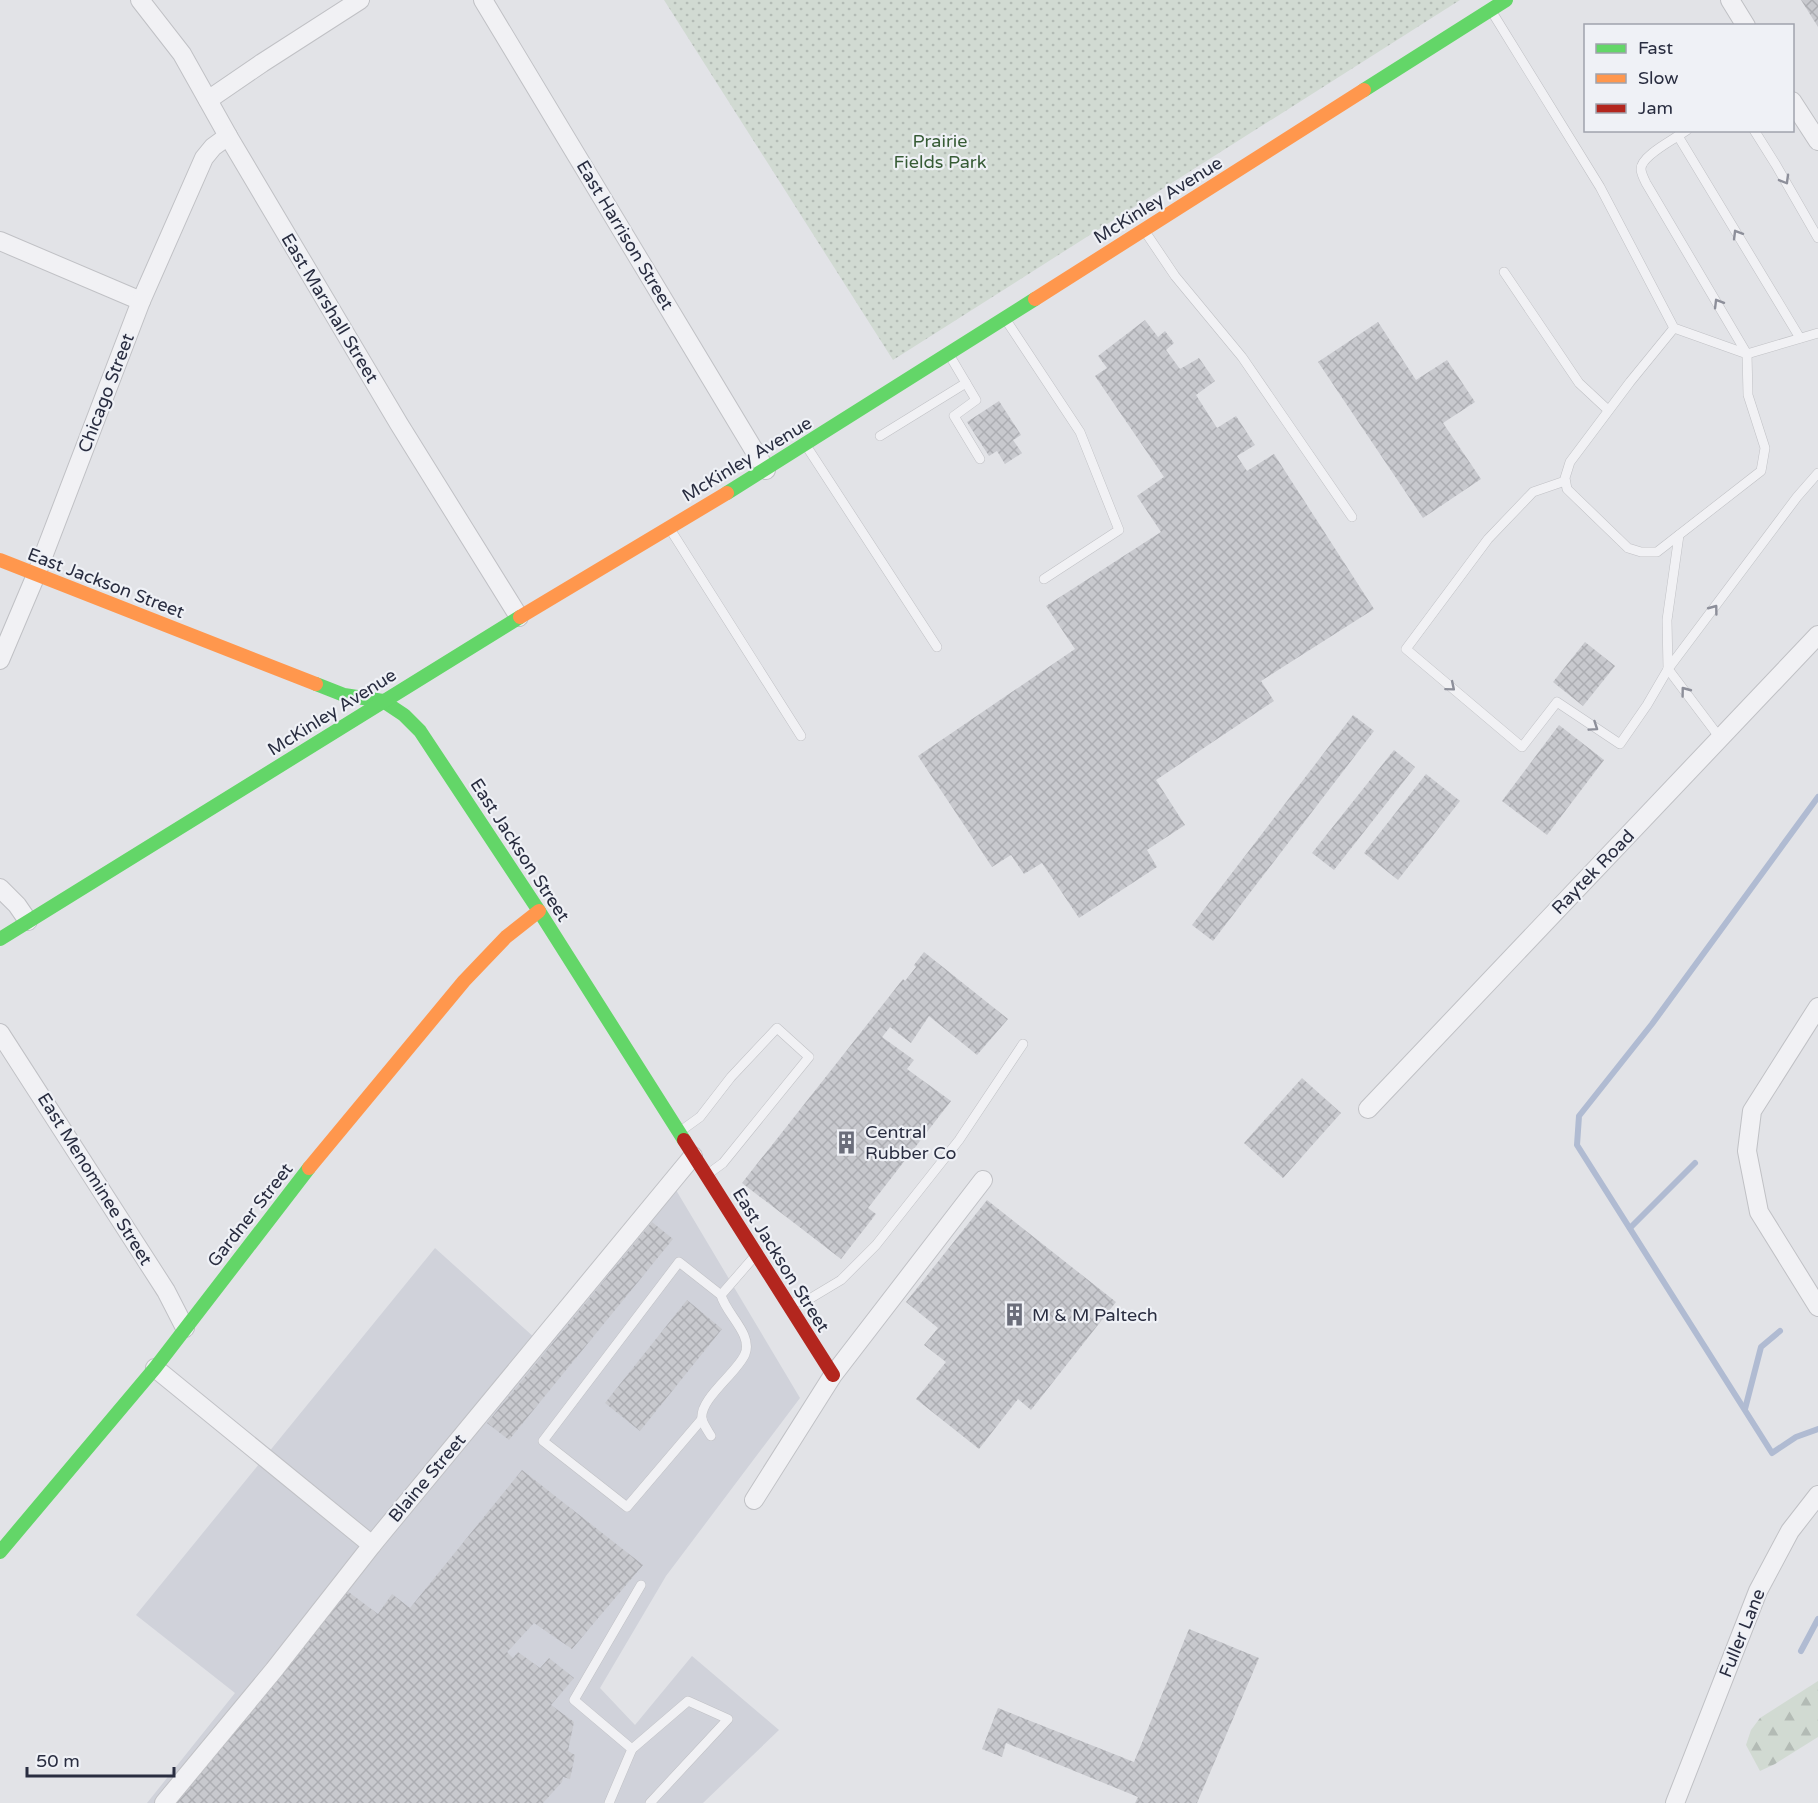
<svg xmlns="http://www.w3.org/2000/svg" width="1818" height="1803" font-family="'Varela Round',sans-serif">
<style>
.built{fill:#d0d2da}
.forest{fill:url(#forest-firs)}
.park{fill:url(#park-dots)}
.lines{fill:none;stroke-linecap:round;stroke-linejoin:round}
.stream{stroke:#b0bbd2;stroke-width:6}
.building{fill:url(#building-cross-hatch)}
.lane-casing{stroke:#c0c1c5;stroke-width:10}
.street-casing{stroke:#c0c1c5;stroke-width:20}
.lane{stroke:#f1f1f4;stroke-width:9}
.street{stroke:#f1f1f4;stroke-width:18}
.fast{stroke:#63d668;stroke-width:14}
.slow{stroke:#ff974d;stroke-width:14}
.jam{stroke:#b3261e;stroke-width:14}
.oneway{stroke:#8d8f9a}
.labels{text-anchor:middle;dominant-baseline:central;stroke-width:4.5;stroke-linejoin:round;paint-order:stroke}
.park-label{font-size:18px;fill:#375c36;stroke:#eff1f6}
.street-label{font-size:18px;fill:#292d40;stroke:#eff1f6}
.poi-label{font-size:18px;fill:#292d40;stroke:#eff1f6;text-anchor:start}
</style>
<defs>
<pattern id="forest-firs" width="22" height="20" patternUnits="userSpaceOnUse" patternTransform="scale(1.5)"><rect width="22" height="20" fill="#d1dad2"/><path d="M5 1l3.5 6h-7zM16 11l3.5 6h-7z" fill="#b3bbb5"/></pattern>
<pattern id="park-dots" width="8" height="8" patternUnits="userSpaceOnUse" patternTransform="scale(1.5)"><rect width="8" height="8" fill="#d1dad2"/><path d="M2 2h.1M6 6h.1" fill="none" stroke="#b3bbb5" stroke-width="1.8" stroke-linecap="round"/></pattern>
<pattern id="building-cross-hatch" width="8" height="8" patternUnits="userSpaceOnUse" patternTransform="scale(1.5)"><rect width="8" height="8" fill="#c8c9ce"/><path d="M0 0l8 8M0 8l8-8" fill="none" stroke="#acadb2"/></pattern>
</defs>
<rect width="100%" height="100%" fill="#e2e3e7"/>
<path class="built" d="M 676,1190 L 800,1398 L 666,1576 L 600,1688 L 635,1725 L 692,1656 L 779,1730 L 703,1803 L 147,1803 L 235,1693 L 136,1615 L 435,1248 L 546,1348 Z"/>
<path class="forest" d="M 1818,1681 L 1818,1737 L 1775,1764 L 1760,1771 L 1746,1745 L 1751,1730 L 1760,1718 Z"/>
<path class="park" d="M 664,0 L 1460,0 L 893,360 Z"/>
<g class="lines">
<g class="stream">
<path d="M 1818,797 L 1652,1024 L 1579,1116 L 1577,1145 L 1772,1453 L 1796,1437 L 1818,1429"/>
<path d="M 1630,1228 L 1695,1163"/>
<path d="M 1745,1409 L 1761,1347 L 1780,1331"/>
<path d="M 1801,1651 L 1818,1619"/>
</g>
</g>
<g class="building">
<path d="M 1801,0 L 1818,0 L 1818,27 Z"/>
<path d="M 1145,320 L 1158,337 L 1165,331 L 1174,343 L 1166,350 L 1180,369 L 1199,358 L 1215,381 L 1196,395 L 1217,428 L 1236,416 L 1255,445 L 1237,456 L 1247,471 L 1274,454 L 1374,609 L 1261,681 L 1274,701 L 1156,780 L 1185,825 L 1147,850 L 1157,867 L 1079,918 L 1042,863 L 1024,874 L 1011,855 L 992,867 L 918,756 L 1075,649 L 1046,606 L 1161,532 L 1137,496 L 1164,477 L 1095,376 L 1107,368 L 1098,356 Z"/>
<path d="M 1378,322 L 1416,380 L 1447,360 L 1475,402 L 1443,423 L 1481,479 L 1423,518 L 1318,362 Z"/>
<path d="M 999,401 L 1021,435 L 1013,440 L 1022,453 L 1005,464 L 997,451 L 989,456 L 967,422 Z"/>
<path d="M 1585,642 L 1615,666 L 1583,706 L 1553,682 Z"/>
<path d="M 1353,715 L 1374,731 L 1213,941 L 1192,925 Z"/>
<path d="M 1559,725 L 1604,760 L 1547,835 L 1502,801 Z"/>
<path d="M 1394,750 L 1415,767 L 1334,870 L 1312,853 Z"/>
<path d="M 1426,774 L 1460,801 L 1398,880 L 1364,853 Z"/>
<path d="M 924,952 L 1008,1019 L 977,1055 L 929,1016 L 911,1043 L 890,1027 L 882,1037 L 914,1060 L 907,1069 L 951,1101 L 868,1208 L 876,1214 L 841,1259 L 742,1183 L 903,979 L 905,981 L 916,967 L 914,965 Z"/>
<path d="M 1302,1078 L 1341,1113 L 1283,1178 L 1244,1143 Z"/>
<path d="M 987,1200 L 1116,1302 L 1031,1410 L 1018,1399 L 979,1449 L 916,1399 L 946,1362 L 924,1345 L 938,1328 L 906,1302 Z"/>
<path d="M 652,1222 L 673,1239 L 509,1440 L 487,1423 Z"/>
<path d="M 687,1300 L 722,1329 L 640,1431 L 605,1403 Z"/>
<path d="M 522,1470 L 643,1565 L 572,1649 L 534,1623 L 507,1652 L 513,1658 L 518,1652 L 540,1668 L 549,1658 L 574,1678 L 551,1705 L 574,1722 L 568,1751 L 575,1755 L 570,1779 L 563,1777 L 562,1782 L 543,1803 L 175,1803 L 346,1590 L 378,1614 L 392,1594 L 410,1608 Z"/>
<path d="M 1189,1629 L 1259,1658 L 1197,1803 L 1135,1803 L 1138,1797 L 1006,1743 L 1002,1757 L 982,1749 L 998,1708 L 1134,1762 Z"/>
</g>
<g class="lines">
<defs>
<g id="lane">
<path d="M 1492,12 L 1600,187 L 1674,328 L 1747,354 L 1818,333"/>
<path d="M 1687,130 L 1678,136 L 1800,338"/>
<path d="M 1754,130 L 1776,165 L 1818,238"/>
<path d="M 1146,233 L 1175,276 L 1242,357 L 1352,517"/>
<path d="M 1504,272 L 1579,383 L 1608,410"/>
<path d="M 1006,320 L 1080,432 L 1119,530 L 1044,579"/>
<path d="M 1674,328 L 1630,382 L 1570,462 L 1565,478 L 1567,489 L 1628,548 L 1641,552 L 1657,552 L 1761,471 L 1765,448 L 1748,395 L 1747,354 L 1646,183 C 1644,179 1641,173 1641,169 C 1641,157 1669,142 1678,136"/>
<path d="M 950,356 L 976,400 L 954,416 L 980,459"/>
<path d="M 880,436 L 966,383"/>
<path d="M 807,447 L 937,647"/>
<path d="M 1565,481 L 1533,492 L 1488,539 L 1406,649 L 1522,747 L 1557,702 L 1620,744 L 1647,705 L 1668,669 L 1797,497 L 1818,473"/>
<path d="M 670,529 L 801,736"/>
<path d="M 1679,535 L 1667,620 L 1668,669 L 1720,738"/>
<path d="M 682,1130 L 700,1117 L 731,1077 L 777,1028 L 809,1057 L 723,1163 L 708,1174"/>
<path d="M 792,1303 L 806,1301 L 841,1280 L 876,1245 L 959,1140 L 1023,1044"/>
<path d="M 702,1419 L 627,1507 L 543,1441 L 679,1262 L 721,1295"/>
<path d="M 711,1436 C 708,1431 703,1424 702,1419 C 699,1399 738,1372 745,1354 C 753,1334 726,1314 721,1295 L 754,1257"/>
<path d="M 632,1749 L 688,1701 L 728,1719 L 650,1803"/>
<path d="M 609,1803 L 632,1749 L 574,1700 L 641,1585"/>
</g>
<g id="street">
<path d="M 140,0 L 182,54 L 228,136 L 399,424 L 519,617"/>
<path d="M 483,0 L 766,470"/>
<path d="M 1730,0 L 1746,26"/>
<path d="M 208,100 L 262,63 L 360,0"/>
<path d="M 1792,101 L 1818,141"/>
<path d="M 0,241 L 141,301"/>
<path d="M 0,660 L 36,575 L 141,301 L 204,158 L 213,147 L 228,136"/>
<path d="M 0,888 L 17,905 L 28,921"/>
<path d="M 1818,1007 L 1752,1111 L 1747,1151 L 1759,1212 L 1818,1307"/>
<path d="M 0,1033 L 166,1291 L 185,1328"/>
<path d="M 1368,1109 L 1818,635"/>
<path d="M 155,1368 L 372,1545"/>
<path d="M 754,1500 L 833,1375 L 983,1180"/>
<path d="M 164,1803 L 274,1670 L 372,1545 L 693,1156"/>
<path d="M 1675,1803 L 1758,1591 L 1790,1531 L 1818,1495"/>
</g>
</defs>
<use href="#lane" class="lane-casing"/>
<use href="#street" class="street-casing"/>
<use href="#lane" class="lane"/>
<use href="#street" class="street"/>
<g class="fast">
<path d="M 1364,90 L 1506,0"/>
<path d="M 727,493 L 1035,299"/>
<path d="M 316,684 L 344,695 L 383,701 L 404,715 L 420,731 L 539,911 L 684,1140"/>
<path d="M 0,939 L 520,617"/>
<path d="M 0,1552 L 155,1368 L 309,1168"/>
</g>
<g class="slow">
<path d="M 1035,299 L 1364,90"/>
<path d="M 0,560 L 316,684"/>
<path d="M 520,617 L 727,493"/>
<path d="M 309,1168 L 464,981 L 506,937 L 539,911"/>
</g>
<path class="jam" d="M 684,1140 L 833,1375"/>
</g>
<defs><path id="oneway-chevron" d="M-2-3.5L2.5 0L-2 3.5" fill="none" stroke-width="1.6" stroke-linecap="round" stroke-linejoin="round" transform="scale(1.5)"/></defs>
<g class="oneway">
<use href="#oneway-chevron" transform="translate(1785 180) rotate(60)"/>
<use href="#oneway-chevron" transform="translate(1737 234) rotate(-121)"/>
<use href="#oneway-chevron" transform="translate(1718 303) rotate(-121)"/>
<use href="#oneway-chevron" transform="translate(1714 609) rotate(-53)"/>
<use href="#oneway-chevron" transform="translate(1451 687) rotate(40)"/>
<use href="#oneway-chevron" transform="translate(1685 691) rotate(-127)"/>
<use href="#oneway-chevron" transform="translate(1594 727) rotate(34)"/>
</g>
<defs>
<symbol id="building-bare" viewBox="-9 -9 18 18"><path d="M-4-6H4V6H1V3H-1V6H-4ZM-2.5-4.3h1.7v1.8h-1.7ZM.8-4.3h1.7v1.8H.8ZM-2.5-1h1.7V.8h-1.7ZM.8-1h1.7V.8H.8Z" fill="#6a6d7a" stroke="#eff1f6" stroke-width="2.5" paint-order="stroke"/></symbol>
</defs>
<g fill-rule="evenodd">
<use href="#building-bare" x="830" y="1126" width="33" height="33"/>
<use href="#building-bare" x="998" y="1298" width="33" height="33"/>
</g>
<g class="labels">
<g class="park-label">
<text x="940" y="141">Prairie<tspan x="940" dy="21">Fields Park</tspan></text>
</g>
<g class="street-label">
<text transform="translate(1158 200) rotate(-32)">McKinley Avenue</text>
<text transform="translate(625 235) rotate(59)">East Harrison Street</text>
<text transform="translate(330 308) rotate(59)">East Marshall Street</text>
<text transform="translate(106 393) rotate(-69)">Chicago Street</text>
<text transform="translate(747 459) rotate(-31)">McKinley Avenue</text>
<text transform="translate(106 583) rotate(21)">East Jackson Street</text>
<text transform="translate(332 712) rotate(-32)">McKinley Avenue</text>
<text transform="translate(520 850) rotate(57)">East Jackson Street</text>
<text transform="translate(1593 872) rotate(-46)">Raytek Road</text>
<text transform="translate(95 1179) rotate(58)">East Menominee Street</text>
<text transform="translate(250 1215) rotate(-52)">Gardner Street</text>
<text transform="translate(781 1260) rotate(58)">East Jackson Street</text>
<text transform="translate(427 1478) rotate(-50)">Blaine Street</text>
<text transform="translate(1742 1633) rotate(-68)">Fuller Lane</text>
</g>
<g class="poi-label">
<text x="865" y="1132">Central<tspan x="865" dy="21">Rubber Co</tspan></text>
<text x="1032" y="1315">M &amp; M Paltech</text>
</g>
</g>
<rect x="1584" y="24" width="210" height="108" fill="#eff1f6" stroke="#a0a3ad" stroke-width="1.5"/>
<rect x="1596" y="44" width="30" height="9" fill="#63d668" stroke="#a0a3ad" stroke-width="1.5"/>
<text x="1638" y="54" font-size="18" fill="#292d40">Fast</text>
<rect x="1596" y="74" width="30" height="9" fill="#ff974d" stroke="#a0a3ad" stroke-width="1.5"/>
<text x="1638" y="84" font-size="18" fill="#292d40">Slow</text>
<rect x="1596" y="104" width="30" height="9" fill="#b3261e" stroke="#a0a3ad" stroke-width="1.5"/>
<text x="1638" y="114" font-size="18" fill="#292d40">Jam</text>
<path d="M27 1767v9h147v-9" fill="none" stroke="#292d40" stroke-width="3"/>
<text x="36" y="1767" font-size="18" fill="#292d40" stroke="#eff1f6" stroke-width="4.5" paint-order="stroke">50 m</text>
</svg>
